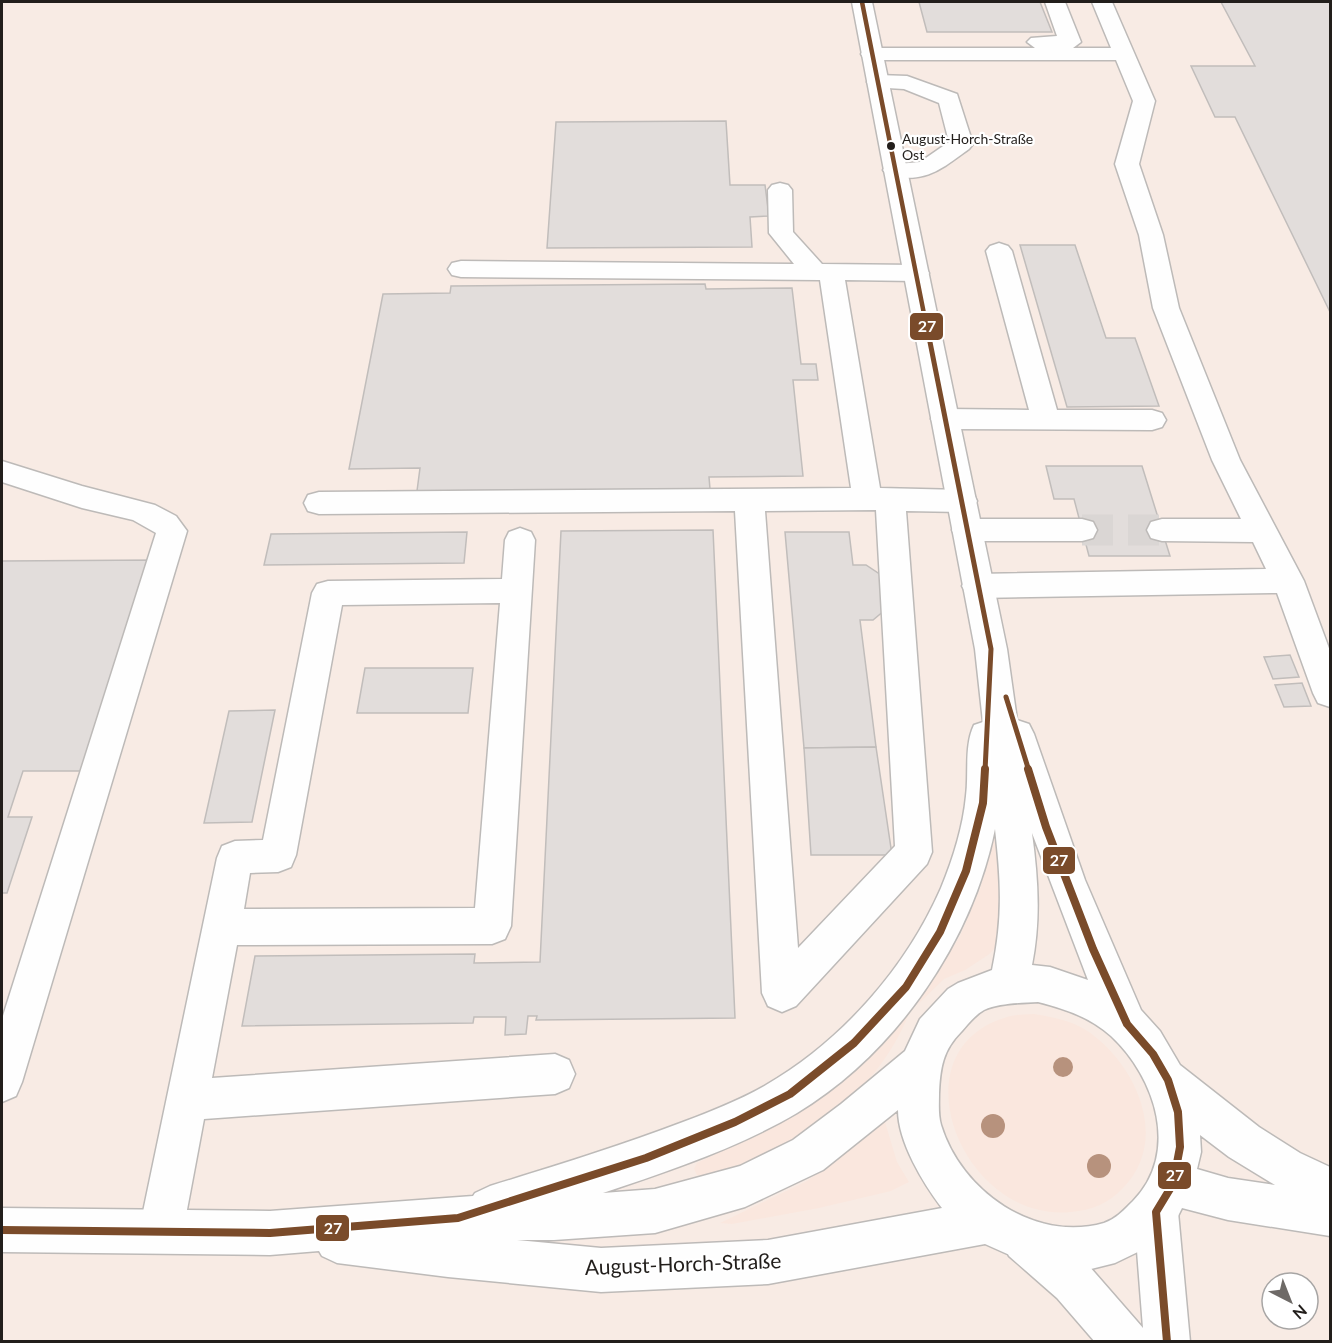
<svg xmlns="http://www.w3.org/2000/svg" width="1332" height="1343" font-family="Lato,sans-serif">
<style>
.built{fill:#f8ebe4;fill-rule:evenodd}
.green{fill:#fae7de}
.building{fill:#e2dddb;stroke:#c1bdbb;stroke-width:1.5}
.lines{fill:none;stroke-linecap:round;stroke-linejoin:round}
.minor-tunnel{stroke:#dad6d4;stroke-width:31;stroke-dasharray:31 15;stroke-linecap:butt}
.minor-casing{stroke:#bdbab8;stroke-width:3}
.major-casing{stroke:#bdbab8;stroke-width:3}
.minor{fill:#fefefe;fill-rule:evenodd}
.major{fill:#fefefe;fill-rule:evenodd}
.bus-1-far2-casing{stroke:#fff;stroke-width:8}
.bus-1-far1-casing{stroke:#fff;stroke-width:10}
.bus-1-casing{stroke:#fff;stroke-width:12}
.bus-1-far2{stroke:#7a4b2a;stroke-width:4.5}
.bus-1-far1{stroke:#7a4b2a;stroke-width:5}
.bus-1{stroke:#7a4b2a;stroke-width:8}
.tree{fill:#b7927d}
.bus-dot{fill:#221e1b;stroke:#fff;stroke-width:2}
.labels{text-anchor:middle;dominant-baseline:central;stroke-width:4.5;stroke-linejoin:round;paint-order:stroke}
.far-bus-label{font-size:14px;fill:#221e1b;stroke:#fff;text-anchor:start}
.near-street-label{font-size:21px;fill:#221e1b;stroke:#fff}
.line-badge{stroke:#fff;stroke-width:2}
.badge-label{font-size:16px;text-anchor:middle;font-weight:bold;fill:#fff}
</style>
<rect width="100%" height="100%" fill="#fbf7f5"/>
<path class="built" d="M 2,2 L 1330,2 L 1330,1341 L 2,1342 ZM 1272,1283 L 1308,1283 L 1308,1319 L 1272,1319 Z"/>
<g class="green">
<path d="M 1001,814 L 1001,942 L 988,955 L 965,970 L 944,979 L 917,1005 L 960,936 L 980,889 Z"/>
<path d="M 1034,1014 C 1053,1017 1073,1021 1089,1032 C 1137,1066 1170,1140 1123,1188 C 1108,1204 1092,1210 1071,1212 C 962,1223 893,1050 1007,1017 C 1015,1014 1025,1015 1034,1014 Z"/>
<path d="M 908,1016 C 881,1082 822,1132 758,1160 C 742,1168 722,1171 705,1176 L 697,1175 L 694,1169 L 697,1163 L 776,1125 L 801,1108 Z"/>
<path d="M 881,1120 L 885,1122 L 897,1162 L 909,1182 L 891,1191 L 819,1208 L 732,1224 L 720,1223 L 807,1181 L 857,1145 Z"/>
</g>
<g class="building">
<path d="M 919,2 L 1040,2 L 1052,32 L 927,32 Z"/>
<path d="M 1221,2 L 1330,2 L 1330,312 L 1235,117 L 1215,117 L 1191,66 L 1255,66 Z"/>
<path d="M 726,121 L 730,185 L 765,185 L 769,216 L 750,217 L 752,247 L 547,248 L 556,122 Z"/>
<path d="M 1020,245 L 1075,245 L 1106,338 L 1135,338 L 1159,406 L 1067,407 Z"/>
<path d="M 705,284 L 706,289 L 792,288 L 801,364 L 816,364 L 818,380 L 793,380 L 803,476 L 709,477 L 710,489 L 417,491 L 420,468 L 349,469 L 383,294 L 450,293 L 451,286 Z"/>
<path d="M 1046,466 L 1142,466 L 1170,556 L 1089,556 L 1074,499 L 1054,499 Z"/>
<path d="M 713,530 L 735,1018 L 536,1020 L 537,1016 L 528,1016 L 526,1034 L 505,1035 L 506,1017 L 474,1017 L 473,1023 L 242,1026 L 255,956 L 475,954 L 474,963 L 540,962 L 561,531 Z"/>
<path d="M 467,532 L 464,563 L 264,565 L 271,534 Z"/>
<path d="M 785,532 L 849,532 L 853,565 L 866,565 L 881,575 L 885,610 L 873,620 L 860,620 L 876,747 L 804,748 Z"/>
<path d="M 157,560 L 93,771 L 23,771 L 8,817 L 32,817 L 7,893 L 2,893 L 2,561 Z"/>
<path d="M 1290,655 L 1299,677 L 1273,679 L 1264,657 Z"/>
<path d="M 365,668 L 473,668 L 468,713 L 357,713 Z"/>
<path d="M 1302,683 L 1311,706 L 1284,707 L 1275,685 Z"/>
<path d="M 275,710 L 252,822 L 204,823 L 229,711 Z"/>
<path d="M 876,747 L 892,855 L 811,855 L 804,748 Z"/>
</g>
<g class="lines">
<path class="minor-tunnel" d="M 1082,530 L 1162,530"/>
<defs>
<g id="minor">
<path d="M 1045,2 L 1065,2 L 1081,42 L 1073,48 L 1111,48 L 1092,2 L 1112,2 L 1155,101 L 1139,164 L 1163,235 L 1179,308 L 1240,460 L 1304,581 L 1330,651 L 1330,707 L 1318,703 L 1313,693 L 1277,593 L 978,598 L 967,595 L 962,586 L 967,577 L 978,574 L 1266,569 L 1253,542 L 1162,541 L 1151,538 L 1147,530 L 1151,522 L 1162,519 L 1241,519 L 1212,460 L 1153,308 L 1139,235 L 1115,164 L 1133,101 L 1116,60 L 872,60 L 864,59 L 861,54 L 864,49 L 872,48 L 1035,48 L 1027,42 L 1031,38 L 1057,36 Z"/>
<path d="M 878,75 L 907,76 L 957,94 L 973,144 L 969,149 C 940,170 925,184 887,175 L 883,170 L 887,165 L 920,162 L 949,142 L 939,103 L 904,89 L 870,87 L 867,82 L 870,77 Z"/>
<path d="M 780,183 L 788,185 L 792,190 L 793,232 L 822,264 L 916,265 L 925,267 L 929,273 L 925,279 L 916,281 L 845,280 L 880,488 L 962,490 L 973,493 L 977,501 L 973,509 L 962,512 L 906,511 L 932,852 L 927,864 L 796,1006 L 782,1012 L 768,1006 L 762,993 L 735,511 L 319,514 L 308,511 L 304,503 L 308,495 L 319,492 L 851,488 L 820,280 L 461,277 L 452,275 L 448,269 L 452,263 L 461,261 L 794,264 L 769,233 L 768,190 L 772,185 ZM 876,510 L 895,846 L 798,948 L 765,511 Z"/>
<path d="M 999,243 L 1008,246 L 1012,251 L 1057,410 L 1152,410 L 1162,413 L 1166,420 L 1162,427 L 1152,430 L 945,429 L 935,426 L 931,419 L 935,412 L 945,409 L 1029,410 L 986,251 L 990,246 Z"/>
<path d="M 2,461 L 82,486 L 155,505 L 176,516 L 187,531 L 22,1082 L 16,1096 L 2,1102 L 2,1019 L 156,533 L 133,520 L 82,508 L 2,482 Z"/>
<path d="M 967,519 L 1082,519 L 1093,522 L 1097,530 L 1093,538 L 1082,541 L 967,541 L 956,538 L 952,530 L 956,522 Z"/>
<path d="M 520,528 L 531,532 L 535,540 L 511,926 L 505,939 L 492,944 L 237,945 L 212,1078 L 555,1054 L 569,1060 L 575,1074 L 569,1088 L 555,1094 L 204,1119 L 183,1231 L 176,1246 L 161,1253 L 146,1246 L 139,1231 L 217,858 L 222,846 L 235,841 L 263,840 L 312,593 L 317,584 L 328,581 L 502,579 L 505,540 L 509,532 ZM 500,603 L 475,908 L 244,909 L 250,873 L 278,872 L 291,867 L 296,855 L 342,605 Z"/>
<path d="M 1156,1190 L 1171,1197 L 1178,1212 L 1190,1342 L 1095,1342 L 1057,1298 L 1009,1256 L 1002,1241 L 1009,1226 L 1024,1219 L 1039,1226 L 1089,1266 L 1143,1328 L 1134,1212 L 1141,1197 Z"/>
</g>
<path id="major" d="M 852,2 L 872,2 L 1007,649 L 1017,720 L 1029,724 L 1034,734 L 1085,880 L 1141,1010 L 1160,1031 L 1180,1065 L 1259,1127 L 1300,1153 L 1330,1167 L 1330,1236 L 1228,1220 L 1182,1208 L 1177,1218 L 1144,1249 L 1115,1263 L 1087,1270 L 1069,1270 L 1040,1266 L 1021,1260 L 985,1244 L 768,1284 L 601,1292 L 448,1277 L 337,1263 L 322,1256 L 319,1251 L 270,1255 L 2,1252 L 2,1208 L 270,1211 L 473,1196 L 475,1193 L 490,1186 C 555,1166 620,1146 683,1122 C 712,1111 740,1100 766,1085 C 842,1041 906,968 941,888 C 953,859 963,827 966,796 C 969,773 964,746 974,725 L 983,722 L 975,649 ZM 995,829 C 1001,881 1003,918 992,970 L 958,983 L 948,989 L 920,1019 L 905,1051 L 841,1104 L 793,1140 L 740,1166 L 655,1189 L 603,1193 C 668,1171 738,1148 797,1113 C 896,1053 972,942 995,829 ZM 1032,833 L 1088,980 L 1050,967 L 1032,965 C 1041,919 1038,878 1032,833 ZM 1038,1002 C 1065,1009 1090,1017 1111,1036 C 1156,1078 1180,1153 1133,1201 C 1125,1209 1116,1219 1104,1223 C 1035,1243 961,1191 941,1125 C 938,1115 939,1104 939,1094 C 940,1068 943,1050 961,1032 C 968,1024 975,1015 984,1010 C 1000,1003 1021,1003 1038,1002 ZM 898,1110 C 898,1142 923,1183 942,1208 L 768,1240 L 601,1248 L 517,1240 L 554,1240 L 655,1233 L 745,1207 L 823,1170 ZM 1200,1135 L 1229,1157 L 1275,1185 L 1228,1178 L 1197,1169 L 1201,1152 Z"/>
</defs>
<use href="#minor" class="minor-casing"/>
<use href="#major" class="major-casing"/>
<use href="#minor" class="minor"/>
<use href="#major" class="major"/>
<defs>
<path id="bus-1-far2" d="M 862,2 L 928,334"/>
<g id="bus-1-far1">
<path d="M 928,332 L 991,649 L 985,771"/>
<path d="M 1006,697 L 1029,771"/>
</g>
<g id="bus-1">
<path d="M 1028,769 L 1046,827 L 1093,949 L 1127,1024 L 1153,1054 L 1168,1080 L 1178,1112 L 1180,1147 L 1173,1184 L 1156,1212 L 1167,1342"/>
<path d="M 2,1230 L 270,1233 L 458,1218 L 646,1158 L 735,1122 L 790,1094 L 854,1043 L 906,987 L 940,932 L 966,871 L 983,803 L 985,769"/>
</g>
</defs>
<use href="#bus-1-far2" class="bus-1-far2-casing"/>
<use href="#bus-1-far1" class="bus-1-far1-casing"/>
<use href="#bus-1" class="bus-1-casing"/>
<use href="#bus-1-far2" class="bus-1-far2"/>
<use href="#bus-1-far1" class="bus-1-far1"/>
<use href="#bus-1" class="bus-1"/>
</g>
<g class="tree">
<circle cx="1063" cy="1067" r="10"/>
<circle cx="993" cy="1126" r="12"/>
<circle cx="1099" cy="1166" r="12"/>
</g>
<circle class="bus-dot" cx="891" cy="146" r="5"/>
<g class="labels">
<g class="far-bus-label">
<text x="902" y="138">August-Horch-Straße<tspan x="902" dy="16">Ost</tspan></text>
</g>
<g class="near-street-label">
<text transform="translate(683 1263) rotate(-2)">August-Horch-Straße</text>
</g>
</g>
<g class="line-badge">
<rect x="909" y="312" width="35" height="29" rx="6" fill="#7a4b2a"/>
<rect x="1042" y="846" width="34" height="29" rx="6" fill="#7a4b2a"/>
<rect x="1157" y="1161" width="35" height="29" rx="6" fill="#7a4b2a"/>
<rect x="315" y="1214" width="35" height="28" rx="6" fill="#7a4b2a"/>
</g>
<g class="badge-label">
<text x="927" y="332">27</text>
<text x="1059" y="866">27</text>
<text x="1175" y="1181">27</text>
<text x="333" y="1234">27</text>
</g>
<rect width="1332" height="1343" fill="none" stroke="#221e1b" stroke-width="6"/>
<g transform="translate(1290 1301) rotate(138)"><circle r="28" fill="#ffffff" stroke="#a7a5a4" stroke-width="1.5"/>
<path d="M0-4.5L10 22L0 15L-10 22Z" fill="#6e6a67"/>
<text y="-9" font-size="16" font-weight="bold" text-anchor="middle" fill="#221e1b">N</text>
</g>
</svg>
